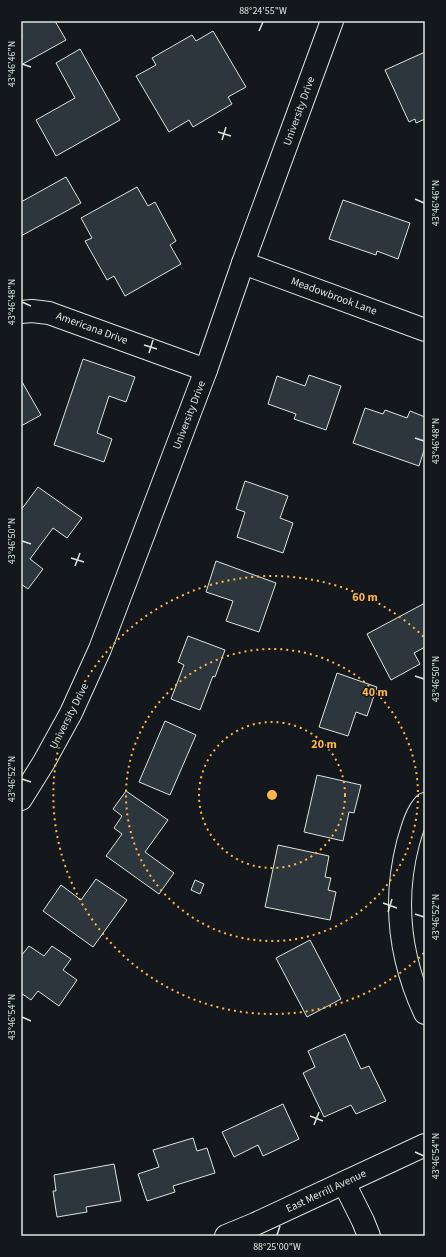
<svg xmlns="http://www.w3.org/2000/svg" width="446" height="1257" font-family="'Source Sans 3',sans-serif">
<style>
.building{fill:#2c363c;stroke:#d8e6dc}
.lines{fill:none;stroke-linecap:round;stroke-linejoin:round}
.street-casing{stroke:#d8e6dc;stroke-width:24}
.street{stroke:#14181c;stroke-width:22}
.ticks{fill:none;stroke:#d8e6dc;stroke-width:1.5}
.ring{fill:none;stroke:#ffb74d;stroke-width:2;stroke-dasharray:2 4}
.labels{text-anchor:middle;dominant-baseline:central;stroke-width:3;stroke-linejoin:round;paint-order:stroke}
.street-label{font-size:11px;fill:#d8e6dc;stroke:#14181c}
.centre{fill:#ffb74d;stroke:#14181c;stroke-width:2}
.ring-label{font-size:12px;text-anchor:middle;font-weight:bold;fill:#ffb74d;stroke:#14181c;stroke-width:3;stroke-linejoin:round;paint-order:stroke}
.neatline{fill:none;stroke:#d8e6dc;stroke-width:1.5}
.ticks-label{font-size:10px;text-anchor:middle;fill:#d8e6dc}
</style>
<rect width="100%" height="100%" fill="#14181c"/>
<g class="building">
<path d="M 21,21 L 55,21 L 66,40 L 21,65 L 21,38 L 22,38 Z"/>
<path d="M 213,31 L 246,87 L 228,97 L 232,104 L 193,127 L 189,120 L 169,132 L 136,76 L 156,65 L 152,58 L 192,35 L 196,41 Z"/>
<path d="M 80,49 L 120,120 L 56,156 L 36,120 L 75,98 L 56,63 Z"/>
<path d="M 425,52 L 425,119 L 416,123 L 415,119 L 409,122 L 385,70 Z"/>
<path d="M 66,177 L 81,203 L 21,236 L 21,202 Z"/>
<path d="M 137,187 L 148,206 L 155,202 L 176,241 L 170,245 L 181,264 L 125,296 L 114,276 L 107,280 L 85,241 L 92,238 L 81,218 Z"/>
<path d="M 343,200 L 410,223 L 398,259 L 377,251 L 376,255 L 329,239 Z"/>
<path d="M 83,359 L 135,377 L 126,402 L 109,396 L 97,433 L 112,439 L 104,462 L 54,445 Z"/>
<path d="M 309,375 L 341,386 L 326,430 L 294,419 L 296,414 L 268,404 L 277,376 L 305,386 Z"/>
<path d="M 21,380 L 41,415 L 21,426 Z"/>
<path d="M 365,408 L 383,414 L 385,410 L 407,418 L 410,411 L 425,417 L 425,447 L 419,466 L 353,443 Z"/>
<path d="M 245,481 L 288,496 L 280,518 L 293,523 L 283,553 L 237,537 L 245,512 L 236,509 Z"/>
<path d="M 38,487 L 82,518 L 67,538 L 53,528 L 30,559 L 43,569 L 28,589 L 21,584 L 21,510 Z"/>
<path d="M 216,561 L 276,583 L 259,632 L 226,621 L 233,601 L 206,592 Z"/>
<path d="M 425,603 L 425,647 L 414,653 L 420,664 L 391,680 L 367,634 Z"/>
<path d="M 188,636 L 225,650 L 215,677 L 213,676 L 200,710 L 171,699 L 184,665 L 178,662 Z"/>
<path d="M 337,673 L 377,687 L 367,716 L 356,712 L 348,736 L 319,727 Z"/>
<path d="M 165,721 L 196,735 L 170,795 L 139,782 Z"/>
<path d="M 317,775 L 361,785 L 354,813 L 349,812 L 343,841 L 304,832 Z"/>
<path d="M 126,791 L 168,820 L 145,852 L 174,873 L 159,894 L 106,856 L 122,834 L 114,828 L 122,816 L 113,809 Z"/>
<path d="M 278,845 L 329,856 L 325,877 L 331,878 L 328,890 L 336,892 L 330,920 L 265,907 Z"/>
<path d="M 96,879 L 127,900 L 93,947 L 43,911 L 61,885 L 81,900 Z"/>
<path d="M 195,880 L 204,884 L 200,894 L 191,890 Z"/>
<path d="M 310,940 L 341,999 L 307,1017 L 276,958 Z"/>
<path d="M 29,946 L 44,956 L 52,946 L 71,959 L 63,970 L 77,980 L 59,1006 L 38,991 L 31,1000 L 21,993 L 21,956 Z"/>
<path d="M 345,1034 L 361,1069 L 369,1066 L 386,1101 L 356,1114 L 351,1105 L 324,1117 L 303,1073 L 315,1067 L 308,1051 Z"/>
<path d="M 283,1104 L 299,1139 L 263,1156 L 258,1145 L 234,1157 L 222,1132 Z"/>
<path d="M 193,1138 L 197,1151 L 207,1148 L 215,1173 L 173,1186 L 175,1192 L 147,1201 L 138,1174 L 159,1167 L 153,1150 Z"/>
<path d="M 114,1164 L 121,1201 L 86,1207 L 87,1212 L 57,1217 L 53,1191 L 56,1191 L 54,1175 Z"/>
</g>
<g class="lines">
<defs>
<g id="street">
<path d="M 243,263 L 425,330"/>
<path d="M 21,312 L 32,311 L 49,313 L 206,370"/>
<path d="M 21,799 L 44,762 L 71,713 L 100,649 L 206,370 L 243,263 L 332,21"/>
<path d="M 425,804 C 416,813 412,830 408,843 C 393,901 400,959 425,1013"/>
<path d="M 344,1183 L 363,1221 L 369,1236"/>
<path d="M 226,1236 L 255,1224 L 425,1145"/>
</g>
</defs>
<use href="#street" class="street-casing"/>
<use href="#street" class="street"/>
</g>
<path class="ticks" d="M 259,31 L 263,22M 22,64 L 31,67M 218,132 L 231,136M 222,140 L 226,127M 415,199 L 424,203M 22,302 L 31,306M 144,345 L 157,349M 149,353 L 153,340M 415,438 L 424,441M 22,541 L 31,544M 71,558 L 84,562M 75,566 L 80,553M 415,676 L 424,679M 22,779 L 31,782M 383,903 L 397,908M 388,912 L 392,899M 415,914 L 424,917M 22,1017 L 31,1021M 310,1116 L 323,1121M 314,1125 L 319,1112M 415,1152 L 424,1156M 277,1235 L 280,1226"/>
<g class="ring">
<circle cx="272" cy="795" r="73"/>
<circle cx="272" cy="795" r="146"/>
<path d="M424 953A219 219 0 1 1 424 637"/>
</g>
<g class="labels">
<g class="street-label">
<text transform="translate(299 111) rotate(-70)">University Drive</text>
<text transform="translate(334 296) rotate(20)">Meadowbrook Lane</text>
<text transform="translate(92 328) rotate(20)">Americana Drive</text>
<text transform="translate(189 415) rotate(-69)">University Drive</text>
<text transform="translate(69 716) rotate(-63)">University Drive</text>
<text transform="translate(326 1191) rotate(-25)">East Merrill Avenue</text>
</g>
</g>
<circle cx="272" cy="795" r="6" class="centre"/>
<g class="ring-label">
<text x="365" y="601">60 m</text>
<text x="375" y="696">40 m</text>
<text x="324" y="748">20 m</text>
</g>
<rect width="446" height="1257" fill="none" stroke="#14181c" stroke-width="44"/>
<rect x="22" y="22" width="402" height="1213" class="neatline"/>
<g class="ticks-label">
<text x="263" y="14">88°24'55"W</text>
<text transform="translate(11 64) rotate(-90)" y="4">43°46'46"N</text>
<text transform="translate(435 203) rotate(-90)" y="4">43°46'46"N</text>
<text transform="translate(11 302) rotate(-90)" y="4">43°46'48"N</text>
<text transform="translate(435 441) rotate(-90)" y="4">43°46'48"N</text>
<text transform="translate(11 541) rotate(-90)" y="4">43°46'50"N</text>
<text transform="translate(435 679) rotate(-90)" y="4">43°46'50"N</text>
<text transform="translate(11 779) rotate(-90)" y="4">43°46'52"N</text>
<text transform="translate(435 917) rotate(-90)" y="4">43°46'52"N</text>
<text transform="translate(11 1017) rotate(-90)" y="4">43°46'54"N</text>
<text transform="translate(435 1156) rotate(-90)" y="4">43°46'54"N</text>
<text x="277" y="1250">88°25'00"W</text>
</g>
</svg>
